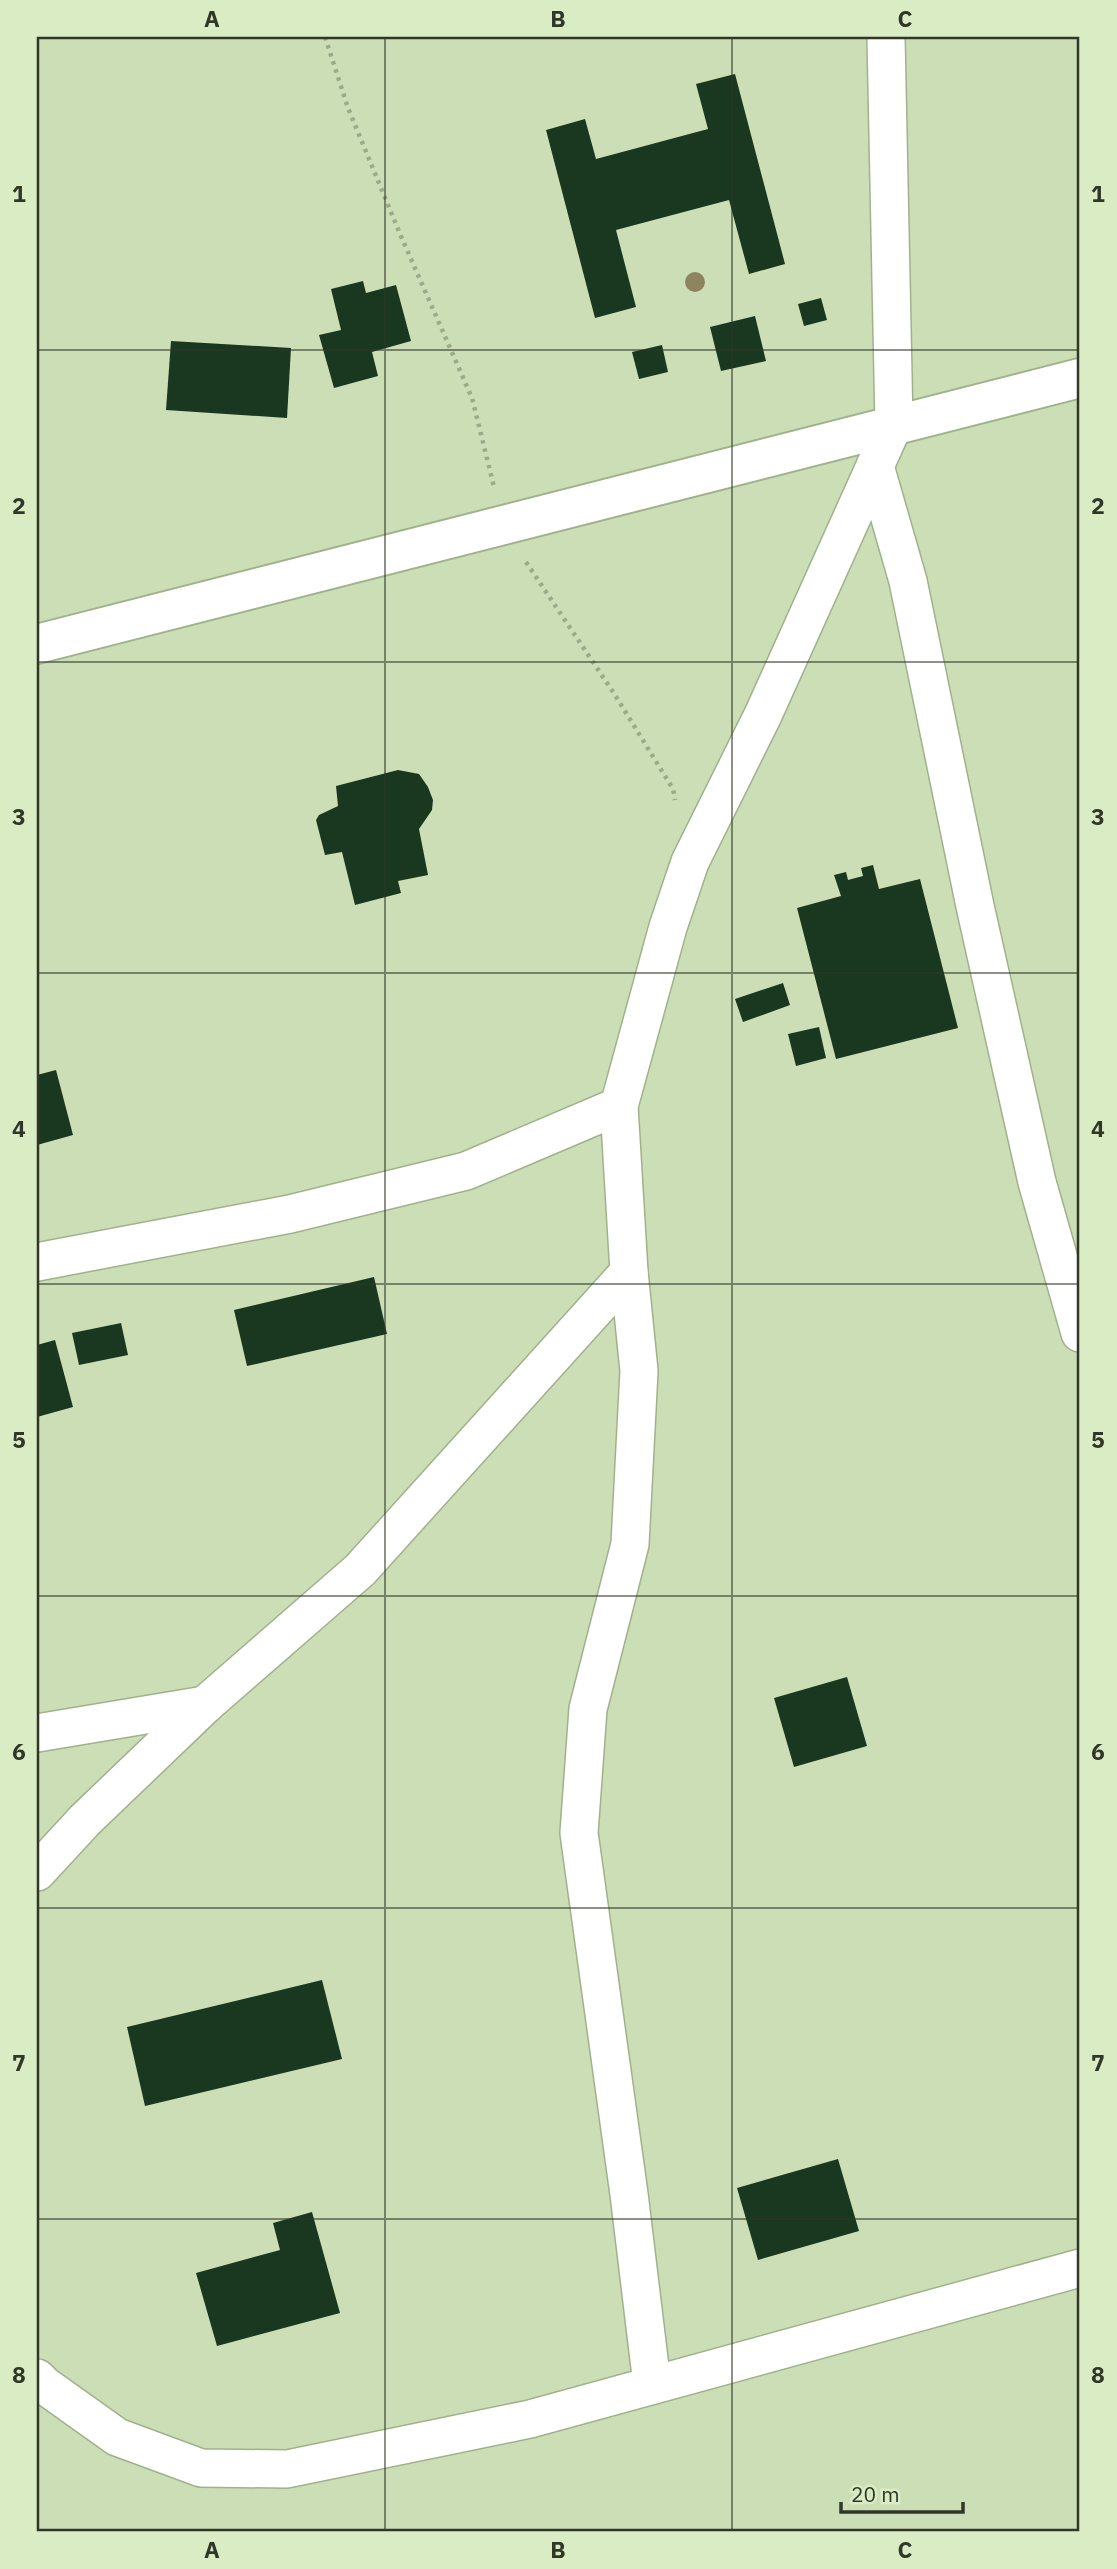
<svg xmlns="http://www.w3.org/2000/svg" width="1117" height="2569" font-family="'IBM Plex Sans',sans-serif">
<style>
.building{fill:#1a381f}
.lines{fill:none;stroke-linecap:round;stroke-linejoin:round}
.street-casing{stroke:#a0b28c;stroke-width:40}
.primary-casing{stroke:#a0b28c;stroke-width:42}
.path{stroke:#9baa8a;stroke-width:4.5;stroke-dasharray:3.5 5;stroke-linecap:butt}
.street{stroke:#fff;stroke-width:37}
.primary{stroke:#fff;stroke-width:38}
.tree{fill:#8d8560}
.grid{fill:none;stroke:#303728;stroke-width:2;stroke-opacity:0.55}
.neatline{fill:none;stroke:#303728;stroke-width:2.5}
.grid-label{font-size:23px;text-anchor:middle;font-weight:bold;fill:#303728}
</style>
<rect width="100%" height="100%" fill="#ccdeb6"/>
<g class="building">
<path d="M 735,74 L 785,264 L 749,274 L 729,200 L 616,230 L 636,307 L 595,318 L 546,130 L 585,119 L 596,159 L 708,129 L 696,84 Z"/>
<path d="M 363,281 L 366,293 L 396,285 L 411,341 L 372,352 L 378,376 L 334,388 L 319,335 L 341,330 L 331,289 Z"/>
<path d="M 821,298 L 827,320 L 804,326 L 798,304 Z"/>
<path d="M 755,316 L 766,361 L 721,371 L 710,327 Z"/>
<path d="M 171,341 L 291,348 L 287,418 L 166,410 Z"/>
<path d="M 662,345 L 668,372 L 639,379 L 632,352 Z"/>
<path d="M 398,770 L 419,774 L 428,787 L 433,800 L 432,810 L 419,829 L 428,875 L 398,881 L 401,893 L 355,905 L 342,852 L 325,855 L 316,820 L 319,815 L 338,806 L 336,786 Z"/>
<path d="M 873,865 L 879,889 L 920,879 L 958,1028 L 836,1059 L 797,908 L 841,896 L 834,875 L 846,872 L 848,880 L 863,876 L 861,868 Z"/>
<path d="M 783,983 L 790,1005 L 743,1022 L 735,999 Z"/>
<path d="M 819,1027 L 826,1058 L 796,1066 L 788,1034 Z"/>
<path d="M 56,1070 L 73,1135 L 37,1145 L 37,1075 Z"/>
<path d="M 374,1277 L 387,1334 L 247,1366 L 234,1310 Z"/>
<path d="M 121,1323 L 128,1355 L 79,1365 L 72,1333 Z"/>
<path d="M 55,1340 L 73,1407 L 37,1417 L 37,1345 Z"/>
<path d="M 847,1677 L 867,1746 L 794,1767 L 774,1698 Z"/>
<path d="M 322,1980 L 342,2059 L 145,2106 L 127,2027 Z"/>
<path d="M 838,2159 L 859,2231 L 758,2260 L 737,2188 Z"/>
<path d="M 312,2212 L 340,2313 L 217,2346 L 196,2273 L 280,2250 L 273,2223 Z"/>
</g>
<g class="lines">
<defs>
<g id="street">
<path d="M 875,466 L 908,581 L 975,906 L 1037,1182 L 1080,1333"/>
<path d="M 37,1262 L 290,1214 L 466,1171 L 619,1106"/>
<path d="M 629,1272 L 639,1371 L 630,1544 L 588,1709 L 579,1833 L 629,2194 L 652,2384"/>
<path d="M 37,1733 L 205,1705"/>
<path d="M 37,1872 L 85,1820 L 205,1705 L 360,1570 L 629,1272 L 619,1106 L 668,927 L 690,862 L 763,715 L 894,424 L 886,37"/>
<path d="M 37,2378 L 44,2385 L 117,2437 L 201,2468 L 287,2469 L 530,2419 L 1080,2268"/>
</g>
<path id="primary" d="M 37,644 L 1080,378"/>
</defs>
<use href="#street" class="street-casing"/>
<use href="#primary" class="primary-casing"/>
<g class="path">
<path d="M 325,37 L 348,108 L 400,234 L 472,398 L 494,487"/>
<path d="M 526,562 L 615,695 L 673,789 L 675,800"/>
</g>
<use href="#street" class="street"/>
<use href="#primary" class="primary"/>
</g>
<circle class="tree" cx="695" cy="282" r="10"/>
<path class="grid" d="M 385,37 L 385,2532M 732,37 L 732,2532M 37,350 L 1080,350M 37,662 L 1080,662M 37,973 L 1080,973M 37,1284 L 1080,1284M 37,1596 L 1080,1596M 37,1908 L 1080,1908M 37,2219 L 1080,2219"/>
<rect width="1117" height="2569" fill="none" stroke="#d9ecc3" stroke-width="77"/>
<path d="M841 2502v10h122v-10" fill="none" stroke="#303728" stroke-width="3.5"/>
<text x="851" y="2502" font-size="21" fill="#303728" stroke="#d9ecc3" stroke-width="5" paint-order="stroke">20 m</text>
<rect x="38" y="38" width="1040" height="2492" class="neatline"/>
<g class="grid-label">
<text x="212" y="27">A</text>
<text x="558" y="27">B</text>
<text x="905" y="27">C</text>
<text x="19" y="202">1</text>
<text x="1098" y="202">1</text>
<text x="19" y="514">2</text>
<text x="1098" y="514">2</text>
<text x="19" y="825">3</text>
<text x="1098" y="825">3</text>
<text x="19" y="1137">4</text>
<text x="1098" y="1137">4</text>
<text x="19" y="1448">5</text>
<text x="1098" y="1448">5</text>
<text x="19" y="1760">6</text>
<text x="1098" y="1760">6</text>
<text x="19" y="2071">7</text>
<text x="1098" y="2071">7</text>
<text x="19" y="2383">8</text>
<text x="1098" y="2383">8</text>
<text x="212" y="2558">A</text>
<text x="558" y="2558">B</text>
<text x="905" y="2558">C</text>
</g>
</svg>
